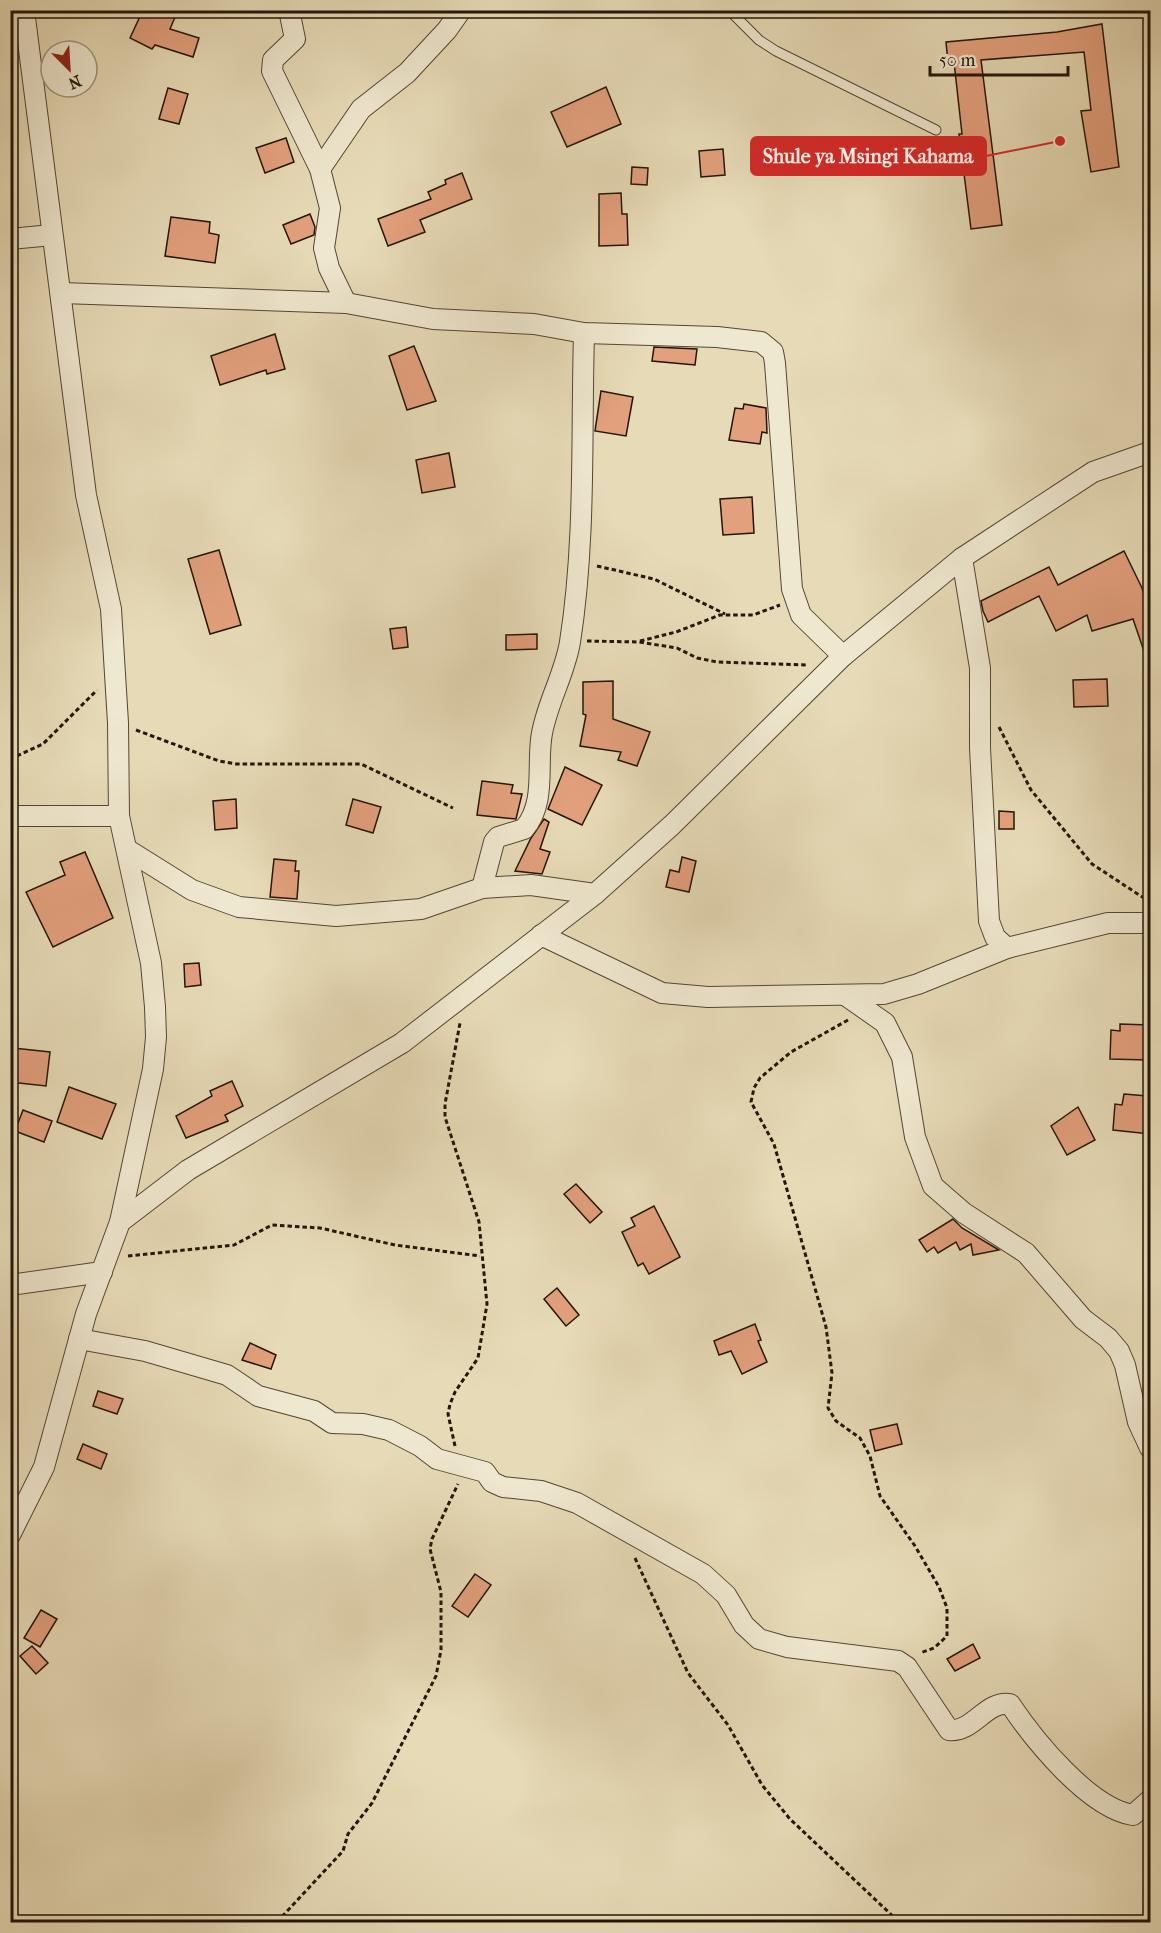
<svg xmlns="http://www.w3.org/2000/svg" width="1161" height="1933" font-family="'IM FELL French Canon',serif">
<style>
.building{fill:#e3a07d;stroke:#231509;stroke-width:1.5}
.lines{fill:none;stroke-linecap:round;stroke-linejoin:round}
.lane-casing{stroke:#544634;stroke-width:11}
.street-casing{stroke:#544634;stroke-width:22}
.path{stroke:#231509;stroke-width:3;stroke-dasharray:4.5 3;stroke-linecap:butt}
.lane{stroke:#efe8d0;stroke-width:9}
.street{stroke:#efe8d0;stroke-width:20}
.leader{fill:none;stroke:#d62828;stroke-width:2}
.callout-dot{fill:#d62828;stroke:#efe8d0;stroke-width:2}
.callout{fill:#d62828;stroke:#d62828;stroke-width:2}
.callout-label{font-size:20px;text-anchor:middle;font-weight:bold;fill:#fff}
</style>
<rect width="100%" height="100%" fill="#e7dbb7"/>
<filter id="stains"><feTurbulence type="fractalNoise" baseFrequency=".00333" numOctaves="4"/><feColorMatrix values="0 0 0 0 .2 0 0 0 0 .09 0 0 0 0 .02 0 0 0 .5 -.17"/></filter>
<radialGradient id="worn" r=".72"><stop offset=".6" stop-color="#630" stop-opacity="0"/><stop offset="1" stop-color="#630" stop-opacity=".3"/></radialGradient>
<g class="building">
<path d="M 143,10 L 178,10 L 170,29 L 199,38 L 193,57 L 155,45 L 152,49 L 130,38 Z"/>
<path d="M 1102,24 L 1119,167 L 1091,172 L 1081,111 L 1091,110 L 1084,52 L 981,60 L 1002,225 L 971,229 L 959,134 L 962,134 L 954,62 L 948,63 L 946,42 L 1057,32 Z"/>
<path d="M 606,87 L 621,124 L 567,147 L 551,112 Z"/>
<path d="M 168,88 L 188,94 L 179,124 L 159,119 Z"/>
<path d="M 286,138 L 294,162 L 265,173 L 256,148 Z"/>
<path d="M 723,149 L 725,175 L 701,177 L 699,151 Z"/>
<path d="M 632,167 L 648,168 L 647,185 L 631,184 Z"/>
<path d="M 462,173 L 472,199 L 420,220 L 425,232 L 388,246 L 378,219 L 431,199 L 428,192 L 446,184 L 445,180 Z"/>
<path d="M 621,193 L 622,214 L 627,214 L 628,245 L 599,246 L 599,194 Z"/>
<path d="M 310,214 L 315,227 L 314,235 L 291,244 L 283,225 Z"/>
<path d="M 171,217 L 210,222 L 209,233 L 219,235 L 215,263 L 165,256 Z"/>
<path d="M 275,334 L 285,369 L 267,374 L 266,370 L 220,385 L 211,356 Z"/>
<path d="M 414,346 L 436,401 L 407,410 L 389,356 Z"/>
<path d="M 654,347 L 697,349 L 695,365 L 652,361 Z"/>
<path d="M 601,391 L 633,397 L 626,436 L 595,431 Z"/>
<path d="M 744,404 L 766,408 L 767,433 L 762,432 L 760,444 L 729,440 L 735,408 L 743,409 Z"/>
<path d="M 449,453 L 455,487 L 422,493 L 416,460 Z"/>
<path d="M 752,497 L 754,533 L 723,535 L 720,499 Z"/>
<path d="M 219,550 L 241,625 L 210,634 L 188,559 Z"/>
<path d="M 1124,551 L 1142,588 L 1150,613 L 1150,663 L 1148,663 L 1133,619 L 1092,631 L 1087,615 L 1056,631 L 1039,596 L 988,622 L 983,611 L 981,601 L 1049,567 L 1058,585 Z"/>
<path d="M 406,627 L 408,647 L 393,649 L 390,629 Z"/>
<path d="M 537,634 L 537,649 L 506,650 L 506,635 Z"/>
<path d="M 1107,679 L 1108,706 L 1074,707 L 1073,680 Z"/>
<path d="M 613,681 L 613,719 L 650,732 L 637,766 L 618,760 L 621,752 L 580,746 L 586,715 L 583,714 L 583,682 Z"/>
<path d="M 565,767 L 602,785 L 582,825 L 548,809 Z"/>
<path d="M 482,781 L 513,785 L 511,793 L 522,794 L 516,819 L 477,815 Z"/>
<path d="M 236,799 L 237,828 L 215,830 L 213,801 Z"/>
<path d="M 353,799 L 381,807 L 373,833 L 346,825 Z"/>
<path d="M 999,811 L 1014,812 L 1014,829 L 999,829 Z"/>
<path d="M 544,819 L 549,822 L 540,849 L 550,852 L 542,874 L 515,871 L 531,838 Z"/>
<path d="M 85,852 L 113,918 L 53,947 L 26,892 L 65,875 L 60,862 Z"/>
<path d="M 682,857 L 696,861 L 689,892 L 666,887 L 670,870 L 679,872 Z"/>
<path d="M 274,859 L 296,861 L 295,871 L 299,871 L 297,899 L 270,897 Z"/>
<path d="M 199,963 L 201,985 L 185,987 L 184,964 Z"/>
<path d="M 1120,1024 L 1149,1025 L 1148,1060 L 1110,1059 L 1111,1030 L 1120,1031 Z"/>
<path d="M 13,1048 L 50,1052 L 46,1086 L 10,1082 Z"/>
<path d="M 232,1081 L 243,1106 L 225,1115 L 228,1121 L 186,1138 L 176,1116 L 212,1096 L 210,1091 Z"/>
<path d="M 69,1087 L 116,1104 L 102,1139 L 57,1122 Z"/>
<path d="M 1124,1094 L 1147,1096 L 1146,1109 L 1150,1109 L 1150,1134 L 1113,1130 L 1115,1104 L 1122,1105 Z"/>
<path d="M 1078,1107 L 1095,1140 L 1067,1155 L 1051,1126 Z"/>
<path d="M 23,1110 L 52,1121 L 44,1142 L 15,1131 Z"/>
<path d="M 576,1184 L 602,1212 L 590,1223 L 564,1194 Z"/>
<path d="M 654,1206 L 680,1257 L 649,1274 L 643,1263 L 638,1266 L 622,1232 L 635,1226 L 631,1218 Z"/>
<path d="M 953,1219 L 962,1228 L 999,1250 L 973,1255 L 971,1244 L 960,1250 L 956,1242 L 938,1253 L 934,1247 L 927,1252 L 919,1240 Z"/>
<path d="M 557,1288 L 579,1315 L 566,1326 L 544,1299 Z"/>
<path d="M 755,1324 L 761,1340 L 758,1341 L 767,1362 L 742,1374 L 731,1351 L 719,1355 L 714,1341 Z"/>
<path d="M 250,1343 L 276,1355 L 271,1369 L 242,1360 Z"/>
<path d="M 98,1391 L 123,1399 L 117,1414 L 93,1406 Z"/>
<path d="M 897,1424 L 902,1444 L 875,1451 L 870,1430 Z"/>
<path d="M 83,1444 L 107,1454 L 101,1469 L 77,1459 Z"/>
<path d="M 475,1574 L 491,1585 L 468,1617 L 452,1606 Z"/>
<path d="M 41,1610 L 57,1619 L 40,1647 L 24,1638 Z"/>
<path d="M 973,1644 L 980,1658 L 955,1671 L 947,1659 Z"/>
<path d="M 32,1646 L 48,1663 L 36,1674 L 20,1656 Z"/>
</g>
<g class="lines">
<defs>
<path id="lane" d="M 729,10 L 759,40 L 776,51 L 936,130"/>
<g id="street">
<path d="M 24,10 L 86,495 L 111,609 L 118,723 L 119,816 L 151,963 L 155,1007 L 156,1037 L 153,1069 L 120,1222"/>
<path d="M 289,10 L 295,39 L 273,60 L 272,71 L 320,169 L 330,208 L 324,248 L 329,268 L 346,303"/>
<path d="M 320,169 L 361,109 L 407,73 L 447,30 L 461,10"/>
<path d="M 10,239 L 52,235"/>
<path d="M 62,293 L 346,303 L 433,319 L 534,324 L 584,333 L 717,337 L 761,342 L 773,352 L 775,363 L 792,589 L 801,615 L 843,656"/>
<path d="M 962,558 L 980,668 L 980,748 L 989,921 L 995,937 L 1007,948"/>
<path d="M 10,816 L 119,816"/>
<path d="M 128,850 L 192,890 L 239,907 L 336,916 L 421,909 L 482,888 L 531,885 L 595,894"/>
<path d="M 482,888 L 494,842 L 498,837 L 524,829 C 547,803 536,763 542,733 C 548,701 565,673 570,642 C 586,540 581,435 584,333"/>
<path d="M 541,935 L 662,993 L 708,997 L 884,994 L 918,984 L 1007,948 L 1108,923 L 1150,923"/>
<path d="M 845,995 L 885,1023 L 902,1057 L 915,1137 L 933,1186 L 964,1213 L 1026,1253 L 1083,1319 L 1108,1338 L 1119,1351 L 1125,1365 L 1138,1422 L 1150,1448"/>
<path d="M 10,1285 L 102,1272"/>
<path d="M 79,1339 L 145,1351 L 227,1375 L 258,1396 L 314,1411 L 332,1423 L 363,1424 L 389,1430 L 420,1446 L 437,1459 L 485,1472 L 492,1482 L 503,1487 L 541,1491 L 577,1503 L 703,1574 L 726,1595 L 744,1625 L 759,1639 L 787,1647 L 898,1661 L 907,1667 L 949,1730 C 973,1733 986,1700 1010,1704 C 1034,1740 1089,1808 1133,1815 L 1150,1800"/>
<path d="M 10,1535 L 44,1467 L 86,1314 L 120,1222 L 188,1170 L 402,1043 L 595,894 L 672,825 L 843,656 L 962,558 L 1093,472 L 1150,452"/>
</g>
</defs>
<use href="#lane" class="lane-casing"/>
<use href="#street" class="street-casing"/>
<g class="path">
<path d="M 597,566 L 654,579 L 725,614"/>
<path d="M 587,641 L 639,642 L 677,648 L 697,658 L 717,662 L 808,665"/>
<path d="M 640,641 L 676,632 L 720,615 L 753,615 L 780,605"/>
<path d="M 999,727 L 1031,790 L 1092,864 L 1150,902"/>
<path d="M 136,730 L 219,761 L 236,764 L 361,764 L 453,808"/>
<path d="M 10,759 L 43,744 L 97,690"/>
<path d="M 848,1020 L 791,1052 L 760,1078 L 754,1088 L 751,1102 L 774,1144 L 826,1327 L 832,1373 L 828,1408 L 836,1421 L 860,1438 L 870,1456 L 880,1496 L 915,1546 L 939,1587 L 947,1608 L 947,1636 L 934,1648 L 920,1653"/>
<path d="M 128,1256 L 234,1245 L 272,1225 L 320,1228 L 395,1245 L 480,1256"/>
<path d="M 455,1446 L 448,1414 L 450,1404 L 455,1392 L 478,1358 L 487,1304 L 479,1222 L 445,1117 L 445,1104 L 460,1023"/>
<path d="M 635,1558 L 688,1673 L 728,1725 L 762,1785 L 790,1819 L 899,1922"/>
<path d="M 277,1922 L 343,1851 L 348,1834 L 372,1803 L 436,1676 L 441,1650 L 441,1592 L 430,1549 L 432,1539 L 458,1484"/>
</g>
<use href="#lane" class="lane"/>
<use href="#street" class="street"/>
</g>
<path class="leader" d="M1060 141L986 156"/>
<circle class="callout-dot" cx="1060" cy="141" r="6"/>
<rect class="callout" x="751" y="137" width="235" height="38" rx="6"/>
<g class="callout-label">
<text x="868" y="163">Shule ya Msingi Kahama</text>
</g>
<rect width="1161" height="1933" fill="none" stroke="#e7dbb7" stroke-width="36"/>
<rect x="12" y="12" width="1137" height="1909" fill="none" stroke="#231509" stroke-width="3"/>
<rect x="18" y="18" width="1125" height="1897" fill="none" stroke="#231509" stroke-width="1.5"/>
<g transform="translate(69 69) rotate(156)"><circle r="28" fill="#efe8d0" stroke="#9d9480" stroke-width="1.5"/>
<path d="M0-4.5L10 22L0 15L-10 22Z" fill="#8f2418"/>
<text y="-9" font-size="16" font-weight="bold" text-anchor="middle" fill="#231509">N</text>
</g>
<path d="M930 66v9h138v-9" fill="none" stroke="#231509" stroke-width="3"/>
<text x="939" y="66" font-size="18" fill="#231509" stroke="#efe8d0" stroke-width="4.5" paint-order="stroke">50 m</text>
<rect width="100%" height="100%" filter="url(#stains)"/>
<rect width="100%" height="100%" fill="url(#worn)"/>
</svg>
